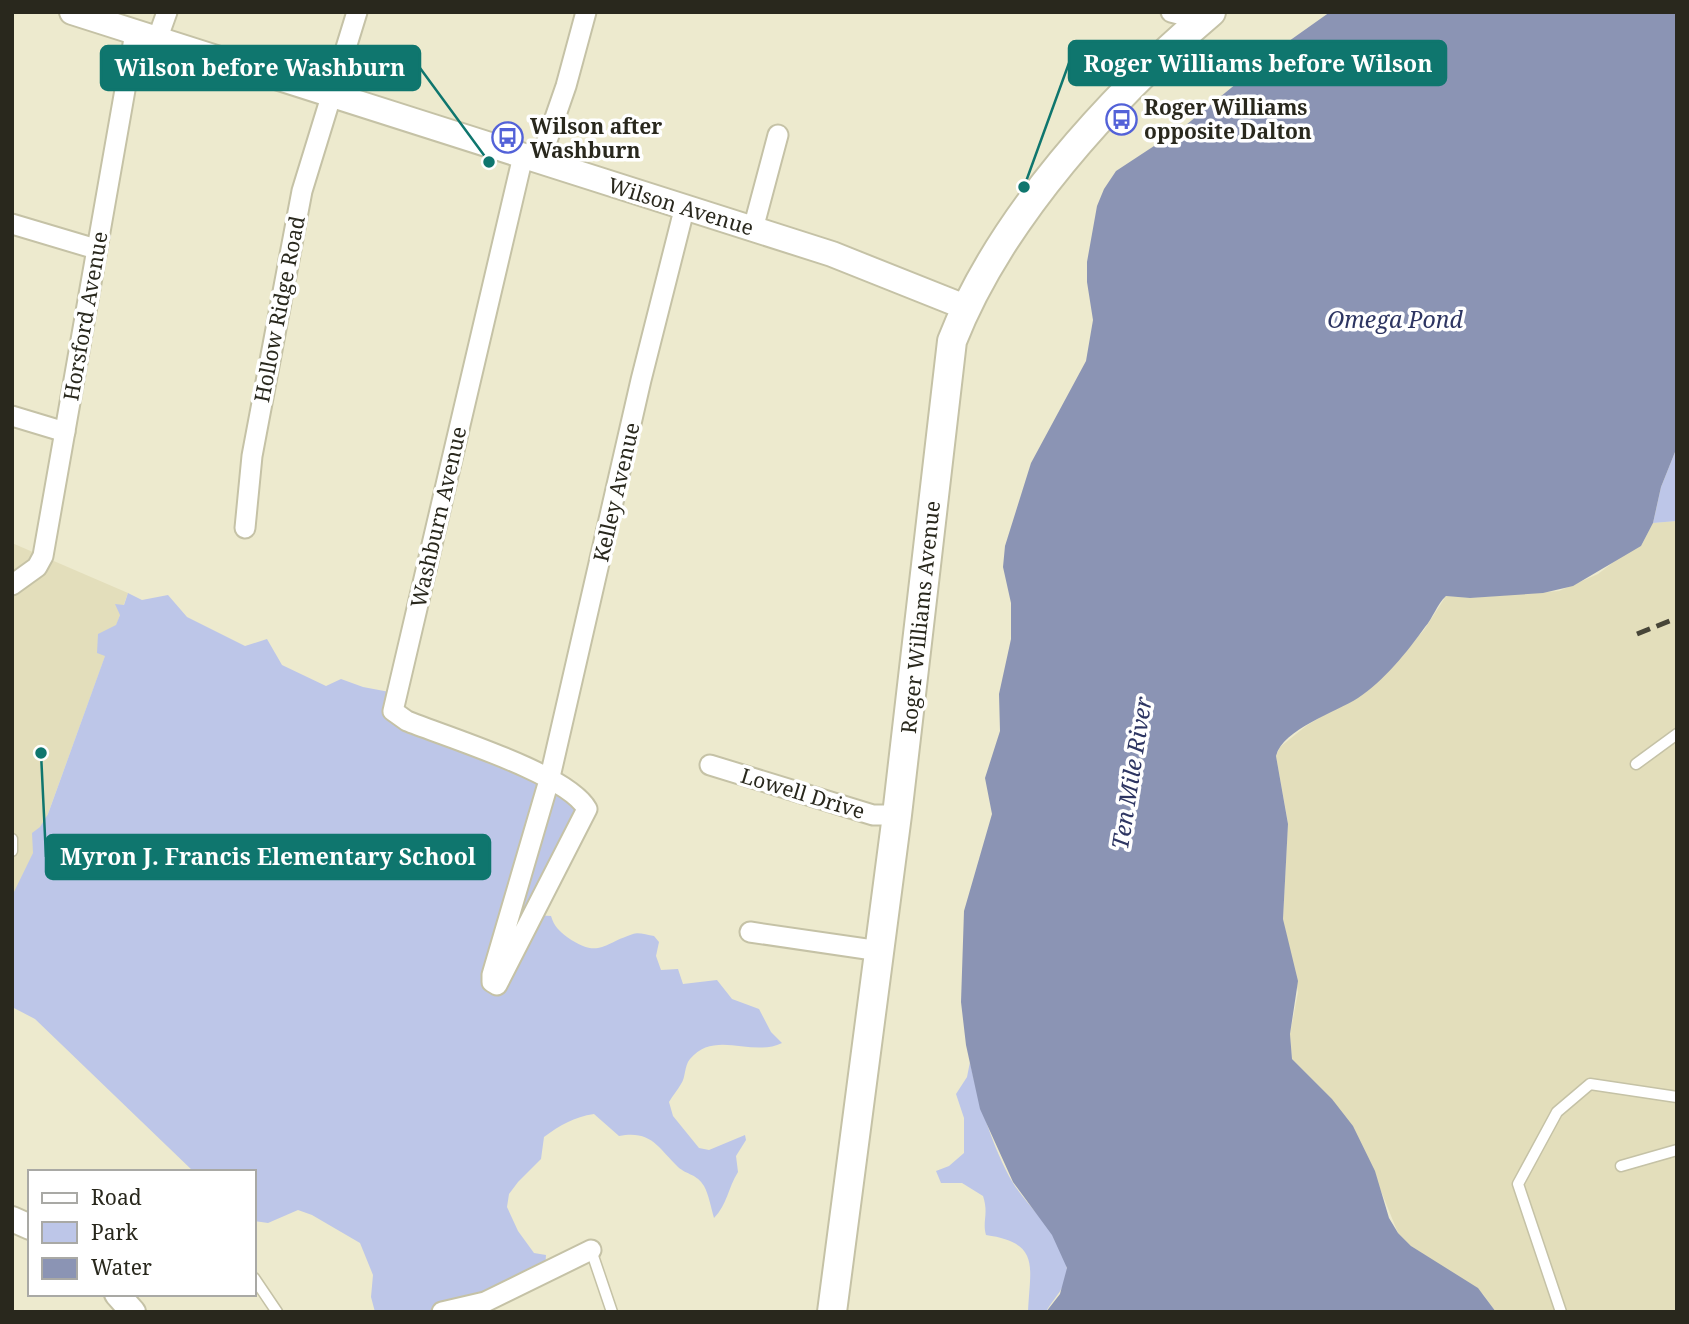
<svg xmlns="http://www.w3.org/2000/svg" width="1689" height="1324" font-family="'Noto Serif',serif">
<style>
.built{fill:#e3debb}
.green{fill:#bdc6e8}
.water{fill:#8b94b4}
.lines{fill:none;stroke-linecap:round;stroke-linejoin:round}
.service-casing{stroke:#c5c2a6;stroke-width:13}
.minor-casing{stroke:#c5c2a6;stroke-width:23}
.tertiary-casing{stroke:#c5c2a6;stroke-width:28}
.secondary-casing{stroke:#c5c2a6;stroke-width:32}
.service{stroke:#fff;stroke-width:10}
.minor{stroke:#fff;stroke-width:19}
.tertiary{stroke:#fff;stroke-width:24}
.secondary{stroke:#fff;stroke-width:28}
.rail{stroke:#474538;stroke-width:5;stroke-dasharray:14 7;stroke-linecap:butt}
.labels{text-anchor:middle;dominant-baseline:central;stroke-width:7;stroke-linejoin:round;paint-order:stroke}
.poi-label{font-size:21px;font-weight:bold;fill:#29281d;stroke:#fff;text-anchor:start}
.street-label{font-size:21px;fill:#29281d;stroke:#fff}
.water-label{font-size:23px;font-style:italic;fill:#2d3562;stroke:#fff}
.leader{fill:none;stroke:#0f766e;stroke-width:2.5}
.callout-dot{fill:#0f766e;stroke:#fff;stroke-width:2.5}
.callout{fill:#0f766e;stroke:#0f766e;stroke-width:2.5}
.callout-label{font-size:23px;text-anchor:middle;font-weight:bold;fill:#fff}
</style>
<rect width="100%" height="100%" fill="#edeace"/>
<g class="built">
<path d="M 1677,521 L 1677,1312 L 1496,1312 L 1483,1294 L 1411,1246 L 1398,1233 L 1364,1149 L 1332,1099 L 1292,1059 L 1290,1034 L 1298,992 L 1283,919 L 1288,823 L 1276,756 L 1280,747 L 1306,726 L 1373,685 L 1424,630 L 1446,596 L 1470,598 L 1559,591 L 1598,574 L 1624,554 L 1641,546 L 1653,523 Z"/>
<path d="M 12,543 L 128,593 L 12,913 Z"/>
</g>
<g class="green">
<path d="M 1677,447 L 1677,521 L 1653,523 L 1661,487 Z"/>
<path d="M 128,593 L 142,600 L 168,595 L 187,617 L 245,646 L 267,639 L 282,665 L 326,686 L 341,679 L 363,687 L 400,694 L 398,706 L 519,766 L 584,809 L 535,915 L 551,916 C 554,926 559,931 567,937 C 599,959 602,944 633,934 C 638,932 647,935 654,936 L 659,942 L 656,956 L 661,970 L 678,969 L 683,984 L 717,980 L 732,999 L 759,1009 L 771,1032 L 782,1043 C 752,1058 715,1029 690,1059 C 684,1066 686,1077 681,1084 C 677,1091 673,1095 669,1102 L 673,1116 L 699,1148 L 709,1150 L 745,1135 L 746,1140 L 736,1156 L 738,1172 C 728,1188 727,1205 714,1218 C 711,1208 709,1195 704,1186 C 697,1174 687,1175 678,1167 C 658,1148 652,1130 619,1136 L 594,1114 C 574,1117 560,1125 544,1137 L 541,1159 L 518,1182 L 509,1194 L 507,1207 L 518,1231 L 534,1253 L 546,1255 L 545,1269 L 461,1304 L 420,1312 L 375,1312 L 371,1297 L 373,1275 L 360,1243 L 312,1215 L 298,1210 L 268,1223 L 254,1221 L 254,1172 L 194,1172 L 35,1019 L 12,1007 L 12,896 L 33,853 L 32,833 L 40,827 L 48,814 L 105,656 L 97,653 L 98,634 L 116,625 L 120,615 L 115,604 L 124,605 Z"/>
<path d="M 970,1062 C 978,1100 993,1149 1013,1183 C 1030,1210 1063,1235 1067,1269 C 1068,1287 1053,1298 1046,1312 L 1028,1312 C 1030,1266 1041,1243 986,1235 C 982,1221 989,1214 983,1196 L 962,1183 L 941,1183 L 936,1171 L 949,1166 L 964,1153 L 964,1118 L 956,1094 L 967,1077 Z"/>
</g>
<path class="water" d="M 1330,12 L 1677,12 L 1677,447 L 1661,487 L 1653,523 L 1641,546 L 1573,586 L 1543,593 L 1470,598 L 1446,596 C 1437,604 1433,618 1425,627 C 1408,651 1383,682 1358,698 C 1336,712 1283,729 1276,756 L 1288,824 L 1283,919 L 1298,981 L 1290,1034 L 1292,1059 L 1332,1099 L 1353,1126 L 1375,1171 L 1389,1218 L 1398,1233 L 1411,1246 L 1478,1288 L 1496,1312 L 1046,1312 L 1060,1294 L 1067,1268 L 1052,1235 L 1013,1182 L 980,1109 L 966,1045 L 961,1002 L 964,911 L 992,814 L 985,778 L 1000,731 L 999,694 L 1011,639 L 1011,603 L 1003,567 L 1005,546 L 1031,463 L 1086,361 L 1093,320 L 1087,282 L 1087,262 L 1097,206 L 1104,189 L 1116,171 L 1186,125 L 1282,46 Z"/>
<g class="lines">
<defs>
<g id="service">
<path d="M 1636,764 L 1677,734"/>
<path d="M 12,839 L 12,851"/>
<path d="M 1621,1166 L 1677,1150"/>
<path d="M 591,1250 L 612,1312"/>
<path d="M 254,1278 L 277,1312"/>
<path d="M 1561,1312 L 1518,1184 L 1557,1112 L 1590,1084 L 1677,1097"/>
</g>
<g id="minor">
<path d="M 1171,12 L 1202,20"/>
<path d="M 157,40 L 167,12"/>
<path d="M 523,156 L 393,711 L 407,721 C 447,737 568,774 587,809 L 497,985 L 492,982 L 492,975 L 550,777 L 641,380 L 685,206"/>
<path d="M 540,161 L 566,86 L 586,12"/>
<path d="M 12,224 L 96,249"/>
<path d="M 753,229 L 778,135"/>
<path d="M 12,416 L 65,432"/>
<path d="M 245,528 L 252,456 L 302,191 L 357,12"/>
<path d="M 12,585 L 37,567 L 43,556 L 135,33"/>
<path d="M 710,765 L 873,815 L 897,815"/>
<path d="M 750,932 L 880,951"/>
<path d="M 442,1312 L 485,1302 L 591,1250"/>
</g>
<g id="tertiary">
<path d="M 72,12 L 832,254 L 965,307"/>
<path d="M 12,1219 L 30,1227"/>
<path d="M 117,1294 L 133,1312"/>
</g>
<path id="secondary" d="M 832,1312 L 897,815 L 952,341 C 1000,218 1111,97 1211,12"/>
</defs>
<use href="#service" class="service-casing"/>
<use href="#minor" class="minor-casing"/>
<use href="#tertiary" class="tertiary-casing"/>
<use href="#secondary" class="secondary-casing"/>
<use href="#service" class="service"/>
<use href="#minor" class="minor"/>
<use href="#tertiary" class="tertiary"/>
<use href="#secondary" class="secondary"/>
<path class="rail" d="M 1637,634 L 1677,618"/>
</g>
<defs>
<symbol id="bus-ring" viewBox="-11 -11 22 22"><circle r="9.5" fill="#fff" stroke="#5362d8" stroke-width="1.5"/><path d="M-5-6H5V4H4V6H2V4H-2V6H-4V4H-5ZM-3.5-4V0h7V-4ZM-3.5 1.2v1.5H-2V1.2ZM2 1.2v1.5H3.5V1.2Z" fill="#5362d8"/></symbol>
</defs>
<g fill-rule="evenodd">
<use href="#bus-ring" x="1104" y="102" width="35" height="35"/>
<use href="#bus-ring" x="490" y="120" width="35" height="35"/>
</g>
<g class="labels">
<g class="poi-label">
<text x="1144" y="107">Roger Williams<tspan x="1144" dy="24">opposite Dalton</tspan></text>
<text x="530" y="126">Wilson after<tspan x="530" dy="24">Washburn</tspan></text>
</g>
<g class="street-label">
<text transform="translate(681 206) rotate(17)">Wilson Avenue</text>
<text transform="translate(279 309) rotate(-79)">Hollow Ridge Road</text>
<text transform="translate(85 316) rotate(-80)">Horsford Avenue</text>
<text transform="translate(616 492) rotate(-77)">Kelley Avenue</text>
<text transform="translate(438 517) rotate(-77)">Washburn Avenue</text>
<text transform="translate(920 617) rotate(-84)">Roger Williams Avenue</text>
<text transform="translate(803 793) rotate(17)">Lowell Drive</text>
</g>
<g class="water-label">
<text x="1395" y="319">Omega Pond</text>
<text transform="translate(1131 773) rotate(-81)">Ten Mile River</text>
</g>
</g>
<path class="leader" d="M1024 187L1069 63M489 162L420 68M41 753L46 857"/>
<g class="callout-dot">
<circle cx="1024" cy="187" r="7"/>
<circle cx="489" cy="162" r="7"/>
<circle cx="41" cy="753" r="7"/>
</g>
<g class="callout">
<rect x="1069" y="41" width="377" height="44" rx="7"/>
<rect x="101" y="46" width="319" height="44" rx="7"/>
<rect x="46" y="835" width="444" height="44" rx="7"/>
</g>
<g class="callout-label">
<text x="1258" y="72">Roger Williams before Wilson</text>
<text x="260" y="76">Wilson before Washburn</text>
<text x="268" y="865">Myron J. Francis Elementary School</text>
</g>
<rect width="1689" height="1324" fill="none" stroke="#29281d" stroke-width="28"/>
<rect x="28" y="1170" width="228" height="126" fill="#ffffff" stroke="#a9a9a5" stroke-width="2"/>
<rect x="42" y="1193" width="35" height="10" fill="#ffffff" stroke="#a9a9a5" stroke-width="2"/>
<text x="91" y="1205" font-size="21" fill="#29281d">Road</text>
<rect x="42" y="1222" width="35" height="21" fill="#bdc6e8" stroke="#a9a9a5" stroke-width="2"/>
<text x="91" y="1240" font-size="21" fill="#29281d">Park</text>
<rect x="42" y="1258" width="35" height="21" fill="#8b94b4" stroke="#a9a9a5" stroke-width="2"/>
<text x="91" y="1275" font-size="21" fill="#29281d">Water</text>
</svg>
